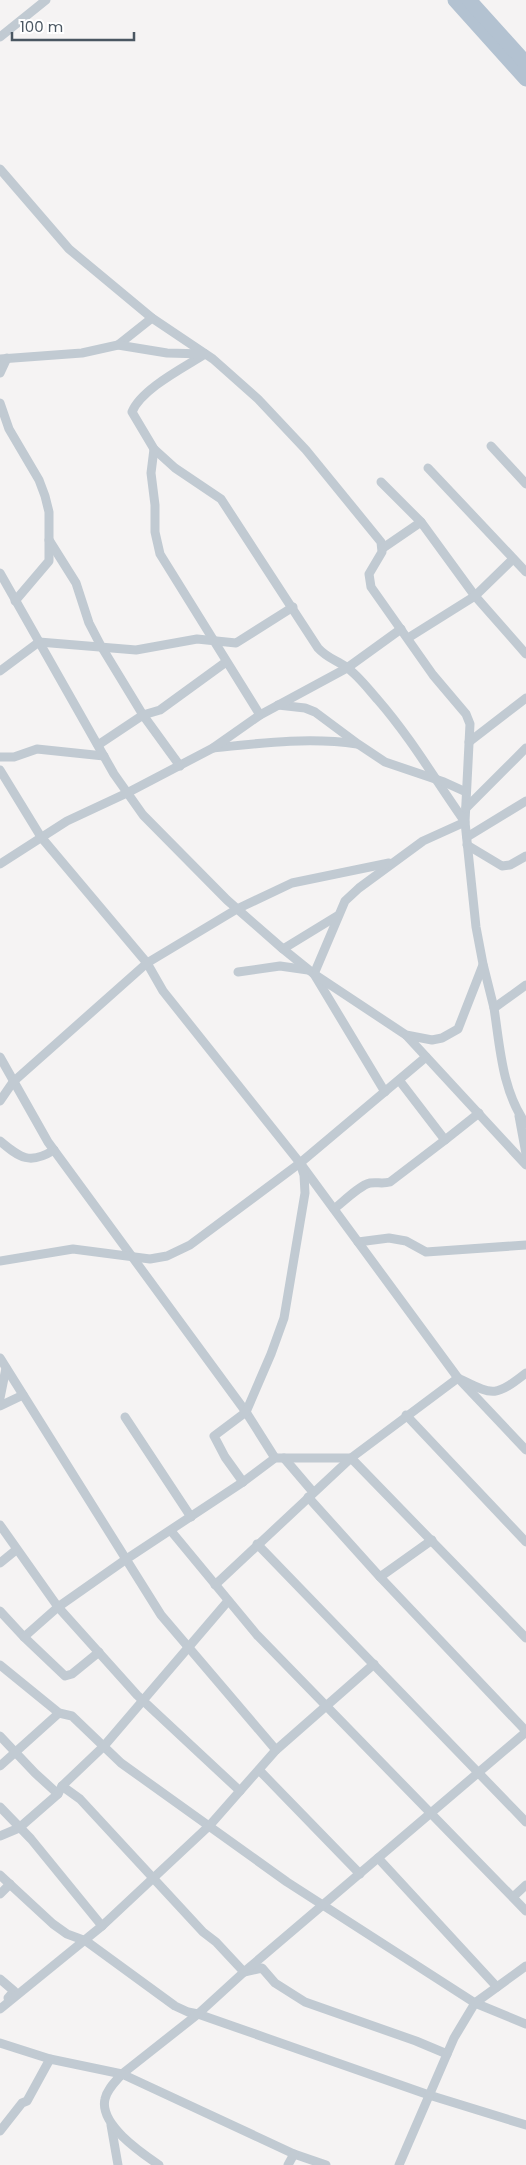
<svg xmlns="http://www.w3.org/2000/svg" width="526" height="2165" font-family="Poppins,sans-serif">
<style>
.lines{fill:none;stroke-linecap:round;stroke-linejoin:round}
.minor{stroke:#c1cad2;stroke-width:9}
.primary{stroke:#b3c2d1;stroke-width:15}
</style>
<rect width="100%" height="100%" fill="#f5f3f3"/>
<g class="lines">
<g class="minor">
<path d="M 0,37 L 46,0"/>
<path d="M 0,169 L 69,249 L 152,318 L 213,359 L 258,399 L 306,450 L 381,542 L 382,552 L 369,574 L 371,587 L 433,675 L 466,714 L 470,724 L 465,822 L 476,927 L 483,964 L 494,1008"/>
<path d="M 118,345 L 152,318"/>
<path d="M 205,354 C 185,367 141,389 132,412 L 154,449 L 175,468 L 221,499 L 318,648 C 327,658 336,660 346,667 C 358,675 369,690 378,700 C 411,738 436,781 465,822 L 423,841 L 359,888 L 345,901 L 314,974 L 385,1092"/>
<path d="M 0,359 L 82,353 L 118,345 L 167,353 L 205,354"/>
<path d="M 0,373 L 7,358"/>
<path d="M 0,403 L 9,429 L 39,480 L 45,496 L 49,512 L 49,561 L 15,601"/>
<path d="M 491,446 L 526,484"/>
<path d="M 154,449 L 151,473 L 155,505 L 155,532 L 160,554 L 260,715"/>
<path d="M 428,468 L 526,572"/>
<path d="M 381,482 L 421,522 L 475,596 L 526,654"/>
<path d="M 49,540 L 76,583 L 89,623 L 101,646 L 143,715 L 180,766"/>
<path d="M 383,548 L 421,522"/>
<path d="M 0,573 L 114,774 L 143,815 L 227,900 L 283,949 L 314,974 L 406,1035 L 432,1040 L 442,1038 L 458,1029 L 483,965"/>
<path d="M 408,638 L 475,596 L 513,559"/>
<path d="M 0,671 L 39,642 L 136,650 L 197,639 L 236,643 L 293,607"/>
<path d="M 278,705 L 305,708 L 315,712 L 358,744 L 385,762 L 444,782 L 466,792"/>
<path d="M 469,742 L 526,698"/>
<path d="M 98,745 L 143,715 L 160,710 L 226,662"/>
<path d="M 213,748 C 261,743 310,737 357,744"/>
<path d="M 0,757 L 14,757 L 37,749 L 104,756"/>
<path d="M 0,770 L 41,837 L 147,963 L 163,991 L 300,1163 L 458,1378 L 526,1450"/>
<path d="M 466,808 L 526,748"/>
<path d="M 467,837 L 526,801"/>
<path d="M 467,845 L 502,866 L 510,865 L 526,856"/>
<path d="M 0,864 L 67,821 L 127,793 L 213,748 L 260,715 L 347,668 L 401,629"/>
<path d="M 283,949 L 337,916"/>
<path d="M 238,972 L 280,966 L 308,970"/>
<path d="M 526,985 L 494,1008 C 500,1047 502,1091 526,1124"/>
<path d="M 406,1035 L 526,1165"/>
<path d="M 0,1057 L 48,1142 L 246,1412 L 275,1458"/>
<path d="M 0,1101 L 13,1082 L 147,963 L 237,909 L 292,883 L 389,863"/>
<path d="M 519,1116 L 526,1154"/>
<path d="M 445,1140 L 479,1113"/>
<path d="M 0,1141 C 20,1158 30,1165 54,1150"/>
<path d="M 334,1209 C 343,1202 360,1185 370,1183 C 377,1182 383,1184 390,1182 L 445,1140 L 399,1080"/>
<path d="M 358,1242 L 389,1238 L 406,1241 L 426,1252 L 526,1245"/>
<path d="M 0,1261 L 73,1249 L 150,1259 L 167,1256 L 190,1245 L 300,1163"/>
<path d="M 0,1358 L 161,1615 L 276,1750"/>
<path d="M 0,1398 L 6,1368"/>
<path d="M 0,1406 L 23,1395"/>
<path d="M 406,1415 L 526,1542"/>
<path d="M 125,1417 L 191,1517"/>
<path d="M 284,1458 L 313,1492"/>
<path d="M 243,1482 L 225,1457 L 214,1436 L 246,1412 L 271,1354 L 284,1318 L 305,1193 L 304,1175 L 300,1163 L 426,1057"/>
<path d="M 308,1497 L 380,1577 L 526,1731"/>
<path d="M 0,1525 L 58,1607 L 137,1695 L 240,1791"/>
<path d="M 171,1531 L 257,1635 L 526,1911"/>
<path d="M 257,1544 L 526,1822"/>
<path d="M 0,1563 L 16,1550"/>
<path d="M 380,1577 L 432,1540"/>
<path d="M 215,1585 L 351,1458 L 458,1378 C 493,1395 494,1398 526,1373"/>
<path d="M 0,1611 L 24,1637 L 65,1676 L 72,1674 L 99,1652"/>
<path d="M 24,1637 L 58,1607 L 125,1560 L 243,1482 L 275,1458 L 351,1458 L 526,1638"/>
<path d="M 0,1665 L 59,1713 L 72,1716 L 121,1763 L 287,1882 L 475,2003 L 526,2024"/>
<path d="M 0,1736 L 35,1773 L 58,1794"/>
<path d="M 0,1766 L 59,1713"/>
<path d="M 259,1770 L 360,1874"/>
<path d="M 62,1786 L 80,1799 L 203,1932 L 216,1942 L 244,1972 L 262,1968 L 275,1983 L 305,2002 L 416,2041 L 447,2054"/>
<path d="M 0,1807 L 31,1839 L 102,1926"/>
<path d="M 0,1836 L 19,1828 L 58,1794 L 62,1786 L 104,1746 L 228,1601"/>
<path d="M 378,1858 L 497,1987"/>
<path d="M 0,1875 L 53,1924 L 67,1934 L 86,1941 L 175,2006 L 188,2012 L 198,2014 L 429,2095 L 526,2125"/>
<path d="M 0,1894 L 10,1884"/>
<path d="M 513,1897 L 526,1885"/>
<path d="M 0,1979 L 14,1991 L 8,1998"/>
<path d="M 0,2009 L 102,1926 L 210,1825 L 276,1750 L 374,1664"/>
<path d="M 0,2043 L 50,2059 L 122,2074 L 198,2014 L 244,1972 L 526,1732"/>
<path d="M 111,2125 L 118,2165"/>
<path d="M 0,2131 L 22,2103 L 27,2101 L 50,2059"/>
<path d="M 159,2165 C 140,2152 99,2124 105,2099 C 107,2089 116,2081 122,2074 L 294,2154 L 326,2165"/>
<path d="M 288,2165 L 294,2154"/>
<path d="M 399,2165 L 454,2038 L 475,2003 L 526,1966"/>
</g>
<g class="primary">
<path d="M 455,0 L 526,79"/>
<path d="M 469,0 L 525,62"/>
</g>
</g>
<path d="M12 32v8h122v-8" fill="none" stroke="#4a5661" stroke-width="2.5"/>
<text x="20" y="32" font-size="15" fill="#4a5661" stroke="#ffffff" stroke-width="4" paint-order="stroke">100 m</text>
</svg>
